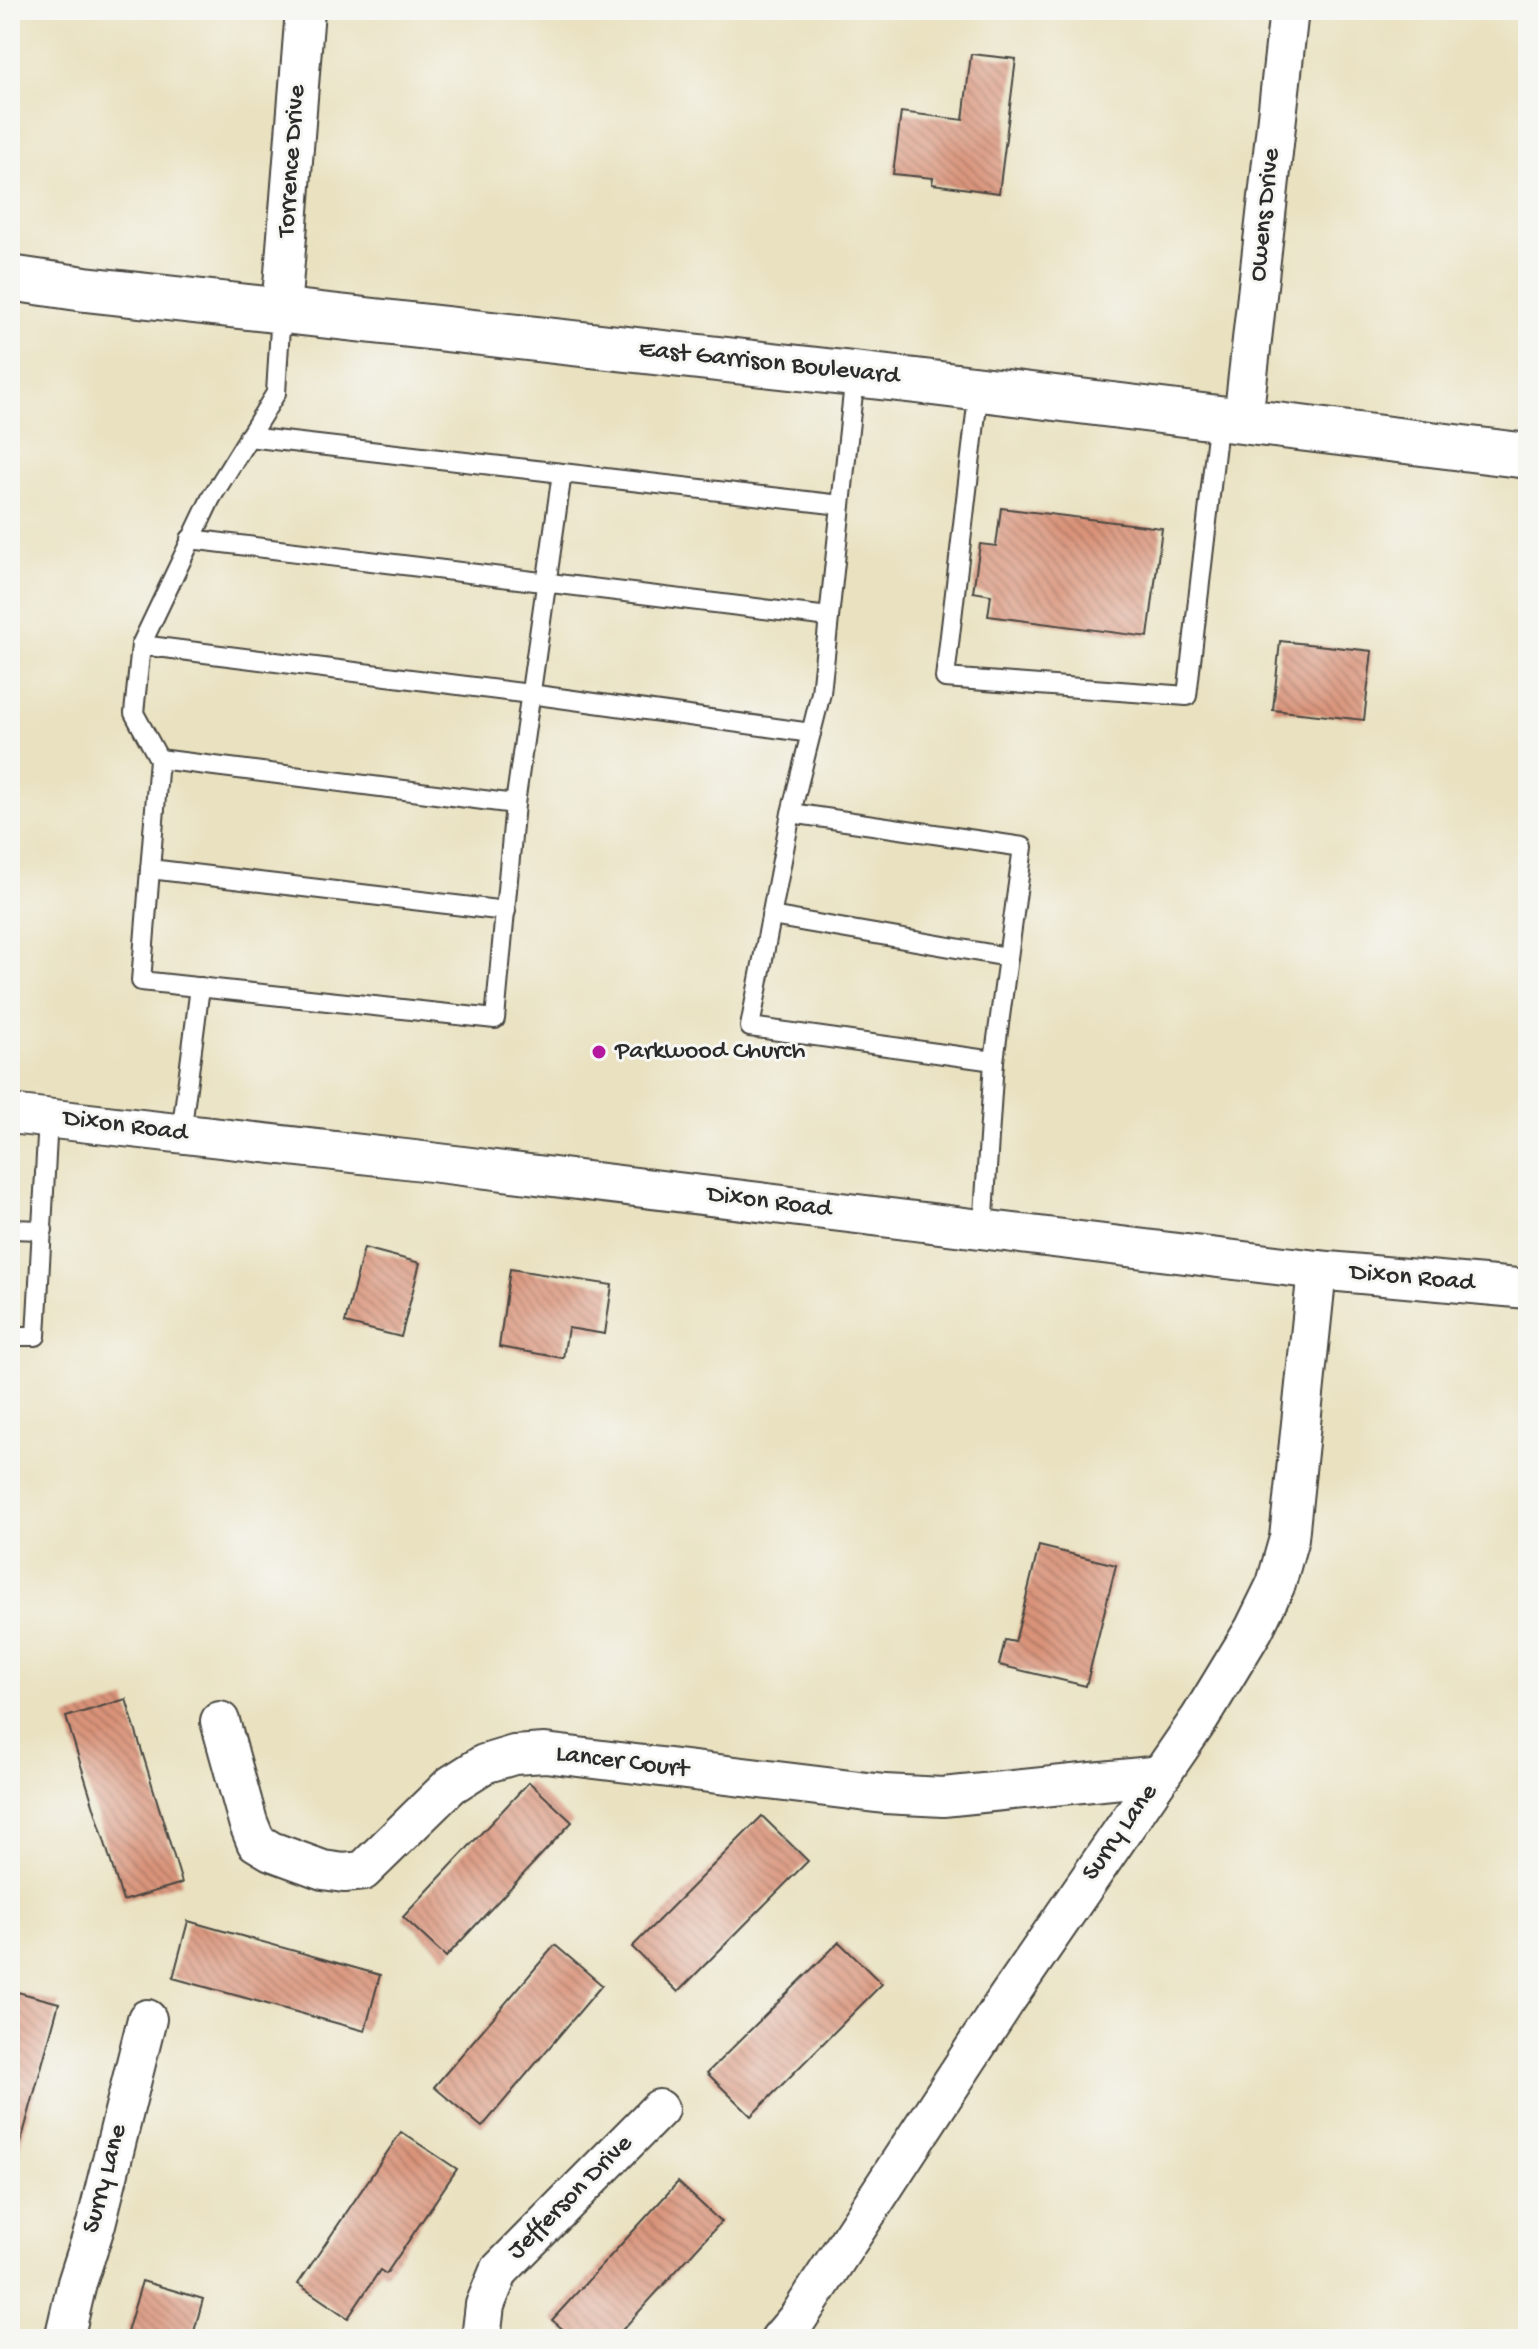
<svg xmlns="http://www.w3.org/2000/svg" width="1538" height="2349" font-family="'Gochi Hand',sans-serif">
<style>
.building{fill:url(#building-back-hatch)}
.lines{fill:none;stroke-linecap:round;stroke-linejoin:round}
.lane-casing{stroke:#484641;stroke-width:22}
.street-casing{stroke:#484641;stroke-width:42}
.secondary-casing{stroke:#484641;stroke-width:48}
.lane{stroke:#fff;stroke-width:18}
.street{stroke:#fff;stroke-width:38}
.secondary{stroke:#fff;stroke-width:44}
.poi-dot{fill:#b5179e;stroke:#f6f6f2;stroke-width:3}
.labels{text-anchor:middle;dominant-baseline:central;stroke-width:6;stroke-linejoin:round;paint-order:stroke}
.street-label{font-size:26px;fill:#2b2b2b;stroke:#f6f6f2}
.poi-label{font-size:26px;fill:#2b2b2b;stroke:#f6f6f2;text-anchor:start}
</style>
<defs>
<pattern id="building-back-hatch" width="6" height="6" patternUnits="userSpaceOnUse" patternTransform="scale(2)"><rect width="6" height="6" fill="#d99379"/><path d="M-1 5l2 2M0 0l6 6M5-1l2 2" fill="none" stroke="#b07863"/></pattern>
</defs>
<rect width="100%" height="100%" fill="#f6f6f2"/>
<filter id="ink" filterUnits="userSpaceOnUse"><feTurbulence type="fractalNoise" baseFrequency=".0125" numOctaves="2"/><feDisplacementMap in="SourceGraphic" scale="16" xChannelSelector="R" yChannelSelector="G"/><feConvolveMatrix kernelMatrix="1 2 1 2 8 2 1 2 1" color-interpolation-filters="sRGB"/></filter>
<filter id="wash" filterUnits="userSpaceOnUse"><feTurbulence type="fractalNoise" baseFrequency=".006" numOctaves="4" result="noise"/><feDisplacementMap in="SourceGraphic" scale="32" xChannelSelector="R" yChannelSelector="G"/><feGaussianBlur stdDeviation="1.8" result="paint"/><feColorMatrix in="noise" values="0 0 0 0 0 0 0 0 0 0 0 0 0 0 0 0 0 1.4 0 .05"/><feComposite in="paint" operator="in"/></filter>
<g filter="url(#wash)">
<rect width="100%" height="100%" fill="#e9e1bf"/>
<g id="blocks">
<g class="building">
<path d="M 971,54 L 1016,59 L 999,193 L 932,184 L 933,178 L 893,174 L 901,112 L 963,120 Z"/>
<path d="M 1001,508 L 1162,528 L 1148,637 L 988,616 L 991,595 L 973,592 L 980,544 L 996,546 Z"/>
<path d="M 1280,641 L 1372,651 L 1364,720 L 1273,710 Z"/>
<path d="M 364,1248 L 420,1263 L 401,1337 L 345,1323 Z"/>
<path d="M 510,1269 L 612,1285 L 605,1334 L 568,1328 L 563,1358 L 499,1347 Z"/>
<path d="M 1039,1546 L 1116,1565 L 1086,1686 L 999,1665 L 1005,1640 L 1015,1642 Z"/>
<path d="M 126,1699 L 182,1883 L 123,1901 L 66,1717 Z"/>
<path d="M 529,1782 L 572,1822 L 446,1957 L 403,1917 Z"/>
<path d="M 762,1816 L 808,1861 L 678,1992 L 632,1947 Z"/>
<path d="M 188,1921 L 380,1975 L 365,2031 L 173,1978 Z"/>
<path d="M 839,1942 L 882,1984 L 751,2116 L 707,2073 Z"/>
<path d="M 555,1945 L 602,1985 L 482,2127 L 434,2087 Z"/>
<path d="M 10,1990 L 59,2003 L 11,2178 L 10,2178 Z"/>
<path d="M 401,2132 L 457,2169 L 386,2274 L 380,2270 L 348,2318 L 298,2284 Z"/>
<path d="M 678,2182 L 721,2222 L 614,2339 L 574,2339 L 552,2320 Z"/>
<path d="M 142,2281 L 203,2299 L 192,2339 L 125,2339 Z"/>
</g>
</g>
</g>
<g filter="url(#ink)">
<use href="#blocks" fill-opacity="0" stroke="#484641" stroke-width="2"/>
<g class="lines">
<defs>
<g id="lane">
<path d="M 979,388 L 945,678 L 1187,696 L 1219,417"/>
<path d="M 248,437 L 562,473 L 515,804 L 495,1019 L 141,981 L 159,759 L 134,713 L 141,645 L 211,498 L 276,393 L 281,311"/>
<path d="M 562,473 L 841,505"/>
<path d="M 190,539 L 829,617"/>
<path d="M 141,645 L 530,694 L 811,733"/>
<path d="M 159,759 L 515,804"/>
<path d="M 791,813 L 1023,847 L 994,1061 L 750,1027 L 791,813 L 821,693 L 855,374"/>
<path d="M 150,869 L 506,911"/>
<path d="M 771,916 L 1008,957"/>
<path d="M 181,1134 L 200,987"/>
<path d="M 10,1229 L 43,1230"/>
<path d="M 983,1230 L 994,1061"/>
<path d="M 10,1336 L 36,1336 L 48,1119"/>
</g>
<g id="street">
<path d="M 281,311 L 305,10"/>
<path d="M 1243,420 L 1289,10"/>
<path d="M 10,1114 L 414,1160 L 1317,1270 L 1528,1289"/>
<path d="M 220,1721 L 248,1822 L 256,1842 L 271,1851 L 323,1870 L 344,1873 L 363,1871 L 451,1785 L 484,1764 L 514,1755 L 545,1753 L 884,1794 L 943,1797 L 1161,1775"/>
<path d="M 64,2339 L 77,2283 L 96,2224 L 147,2019"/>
<path d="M 481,2339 L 485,2305 L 499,2271 L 659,2109"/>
<path d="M 780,2339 L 798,2318 L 1006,2000 L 1200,1718 L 1254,1629 L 1276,1584 L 1289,1538 L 1317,1270"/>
</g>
<path id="secondary" d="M 10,278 L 85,289 L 916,381 L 1528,456"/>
</defs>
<use href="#lane" class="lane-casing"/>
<use href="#street" class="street-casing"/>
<use href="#secondary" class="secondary-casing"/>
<use href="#lane" class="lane"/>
<use href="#street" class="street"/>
<use href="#secondary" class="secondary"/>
</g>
</g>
<circle class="poi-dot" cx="599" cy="1052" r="8"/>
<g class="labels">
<g class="street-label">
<text transform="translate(293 161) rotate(-86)">Torrence Drive</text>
<text transform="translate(1266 215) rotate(-84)">Owens Drive</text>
<text transform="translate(769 364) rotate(6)">East Garrison Boulevard</text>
<text transform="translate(125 1127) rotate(7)">Dixon Road</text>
<text transform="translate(769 1203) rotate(7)">Dixon Road</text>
<text transform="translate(1412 1279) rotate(5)">Dixon Road</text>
<text transform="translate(622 1763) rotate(7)">Lancer Court</text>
<text transform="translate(1121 1833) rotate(-55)">Surry Lane</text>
<text transform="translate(106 2179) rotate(-75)">Surry Lane</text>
<text transform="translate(571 2198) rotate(-45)">Jefferson Drive</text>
</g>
<g class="poi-label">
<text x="615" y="1052">Parkwood Church</text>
</g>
</g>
<rect width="1538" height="2349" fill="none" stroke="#f6f6f2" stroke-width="40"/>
</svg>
